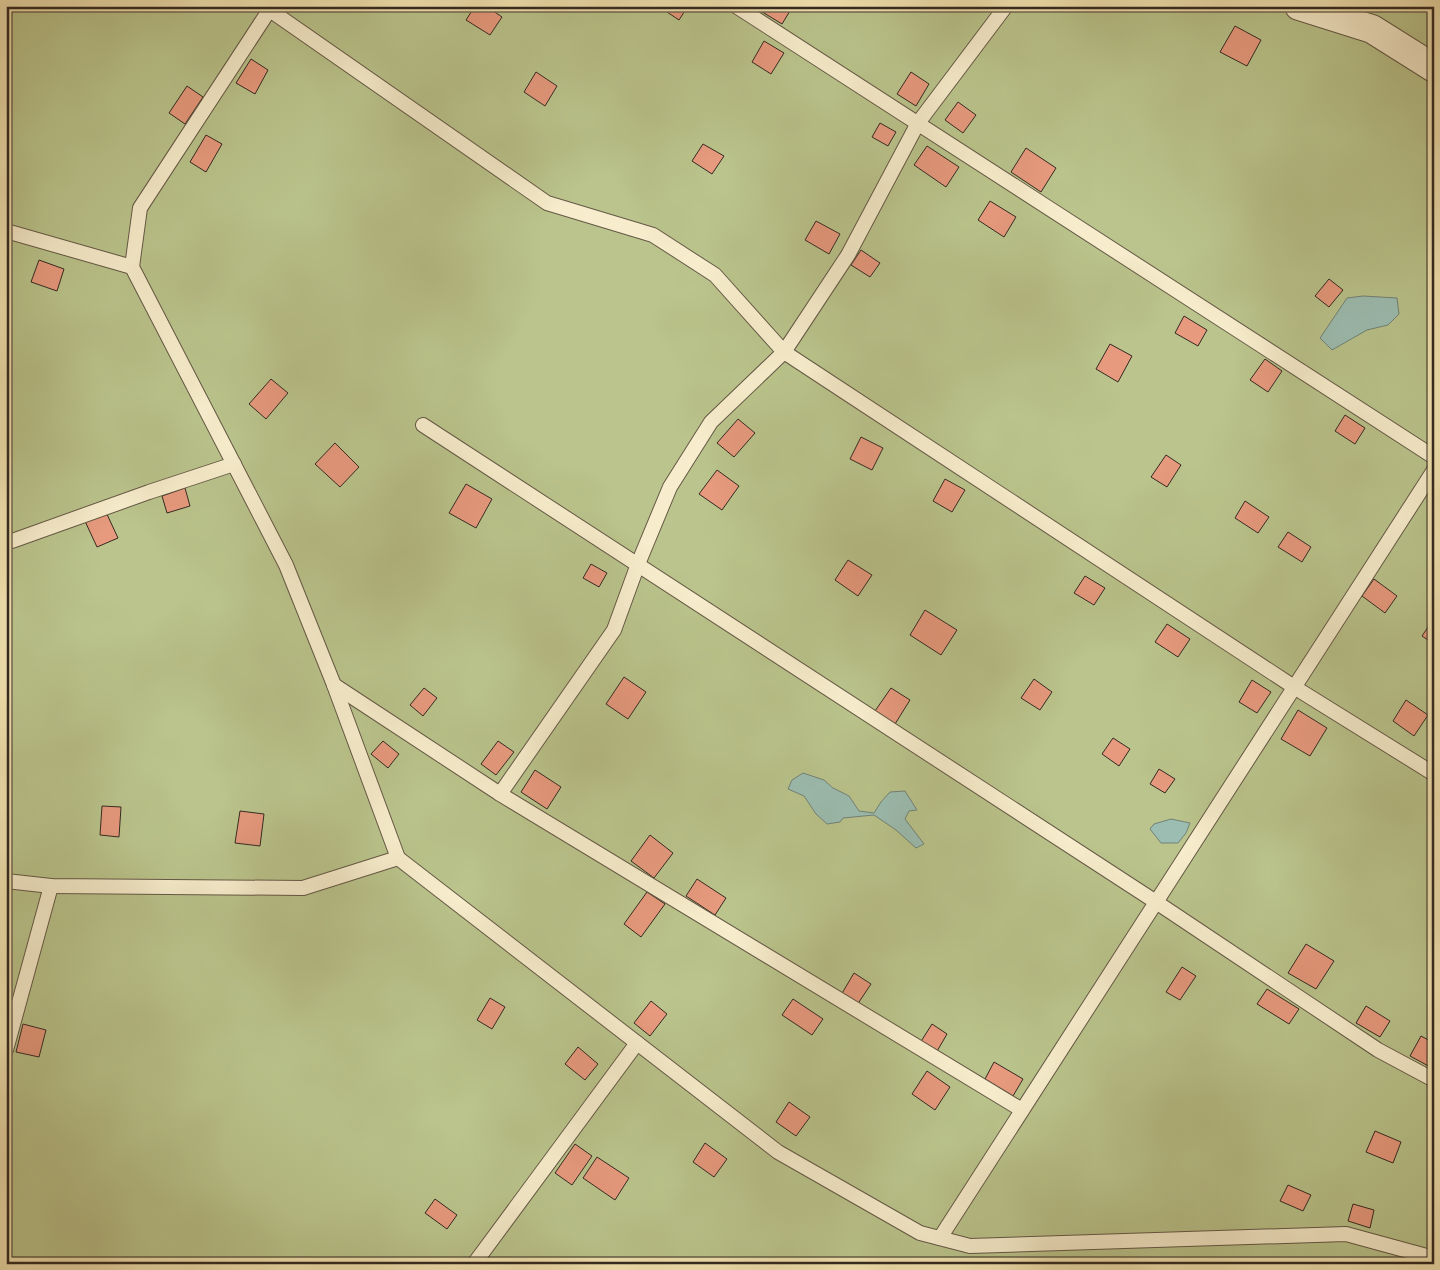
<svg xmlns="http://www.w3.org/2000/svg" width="1440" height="1270" font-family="'Old Standard TT',serif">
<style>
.green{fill:#bac48c;stroke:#777657}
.water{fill:#9cbeb2;stroke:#728278}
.building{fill:#e79a7e;stroke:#342922}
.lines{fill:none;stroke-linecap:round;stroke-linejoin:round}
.lane-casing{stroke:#645846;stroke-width:16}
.street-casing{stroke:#645846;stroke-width:30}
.lane{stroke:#f7edcc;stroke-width:14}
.street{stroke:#f7edcc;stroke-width:28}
</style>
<rect width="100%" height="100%" fill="#f2e4b1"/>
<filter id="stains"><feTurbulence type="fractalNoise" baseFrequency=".004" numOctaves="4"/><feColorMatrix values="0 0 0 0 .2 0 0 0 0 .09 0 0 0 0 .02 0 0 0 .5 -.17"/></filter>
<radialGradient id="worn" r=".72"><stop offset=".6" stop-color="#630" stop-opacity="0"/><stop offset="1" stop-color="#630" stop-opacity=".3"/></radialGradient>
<rect class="green" x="6" y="6" width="1428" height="1258"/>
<g class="water">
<path d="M 1363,296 L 1397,298 L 1399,314 L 1388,325 L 1367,330 L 1332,350 L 1320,338 L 1347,298 Z"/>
<path d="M 803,773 L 824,780 L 833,788 L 849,796 L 859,811 L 874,813 L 881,802 L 890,792 L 905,791 L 917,810 L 909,811 L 905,819 L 924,844 L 916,848 L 896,830 L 874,815 L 843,818 L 840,822 L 827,824 L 816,814 L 804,796 L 788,789 L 792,780 Z"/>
<path d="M 1171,819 L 1190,823 L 1186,833 L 1178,843 L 1161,843 L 1150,829 L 1154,824 Z"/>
</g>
<g class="building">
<path d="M 475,6 L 486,6 L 502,17 L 490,35 L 466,20 Z"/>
<path d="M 658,6 L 688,6 L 679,20 Z"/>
<path d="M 761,6 L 793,6 L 782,24 L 759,10 Z"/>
<path d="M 1235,26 L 1261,40 L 1247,66 L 1220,52 Z"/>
<path d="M 764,41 L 784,53 L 771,74 L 752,62 Z"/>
<path d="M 251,59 L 268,70 L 255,94 L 236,83 Z"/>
<path d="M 536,72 L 557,86 L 545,106 L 524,92 Z"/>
<path d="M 911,72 L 929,84 L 916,106 L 897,94 Z"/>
<path d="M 187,86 L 203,97 L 185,124 L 169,113 Z"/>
<path d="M 958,102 L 976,115 L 963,133 L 945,120 Z"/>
<path d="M 880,123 L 896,132 L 888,146 L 872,137 Z"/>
<path d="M 206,135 L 222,144 L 206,172 L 190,162 Z"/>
<path d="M 703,144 L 724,156 L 712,174 L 692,161 Z"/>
<path d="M 927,146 L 959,167 L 946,187 L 914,165 Z"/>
<path d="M 1026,148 L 1056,168 L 1041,192 L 1011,172 Z"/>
<path d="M 990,201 L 1016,217 L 1004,237 L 978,220 Z"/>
<path d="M 816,221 L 840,234 L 829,254 L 805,240 Z"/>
<path d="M 861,250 L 880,263 L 870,277 L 851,265 Z"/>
<path d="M 39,260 L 64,269 L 57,291 L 31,282 Z"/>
<path d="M 1329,279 L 1343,290 L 1329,307 L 1315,296 Z"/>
<path d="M 1184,316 L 1207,330 L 1198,346 L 1175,333 Z"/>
<path d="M 1110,344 L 1132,356 L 1118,382 L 1096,369 Z"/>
<path d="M 1265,359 L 1282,371 L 1268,392 L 1250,380 Z"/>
<path d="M 271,379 L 288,393 L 266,419 L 249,404 Z"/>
<path d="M 1345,415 L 1365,428 L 1355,444 L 1335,431 Z"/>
<path d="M 738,419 L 755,433 L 734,457 L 717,443 Z"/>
<path d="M 861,437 L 883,448 L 872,470 L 850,459 Z"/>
<path d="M 335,443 L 359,467 L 340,487 L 315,464 Z"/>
<path d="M 1166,455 L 1181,465 L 1167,487 L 1151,477 Z"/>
<path d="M 717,470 L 739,486 L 722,510 L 699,494 Z"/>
<path d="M 945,479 L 965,490 L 952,512 L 933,501 Z"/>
<path d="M 466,484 L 492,499 L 476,528 L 449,513 Z"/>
<path d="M 185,488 L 190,506 L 167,513 L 162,496 Z"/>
<path d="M 1245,501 L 1269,517 L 1258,533 L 1235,518 Z"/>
<path d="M 105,510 L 118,538 L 97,547 L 84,519 Z"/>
<path d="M 1288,532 L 1311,547 L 1302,562 L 1278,547 Z"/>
<path d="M 848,560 L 872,575 L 858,596 L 835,580 Z"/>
<path d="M 591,564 L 607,573 L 599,587 L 583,578 Z"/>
<path d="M 1085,576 L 1105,588 L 1094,605 L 1074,593 Z"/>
<path d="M 1374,579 L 1397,596 L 1385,613 L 1362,596 Z"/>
<path d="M 925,610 L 957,630 L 941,655 L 910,635 Z"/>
<path d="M 1434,618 L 1434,644 L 1422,636 Z"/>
<path d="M 1167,624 L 1190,639 L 1178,657 L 1155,642 Z"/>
<path d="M 624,677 L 646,692 L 628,719 L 606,704 Z"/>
<path d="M 1034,679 L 1052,692 L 1040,710 L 1021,698 Z"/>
<path d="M 1252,680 L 1271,692 L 1257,713 L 1239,702 Z"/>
<path d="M 424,688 L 437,698 L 423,716 L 410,705 Z"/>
<path d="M 891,688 L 910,700 L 895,724 L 875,711 Z"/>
<path d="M 1406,700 L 1428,715 L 1414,736 L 1393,721 Z"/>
<path d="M 1298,710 L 1327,728 L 1310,756 L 1281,739 Z"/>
<path d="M 1113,738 L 1130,749 L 1119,766 L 1102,754 Z"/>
<path d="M 383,741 L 399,754 L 388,768 L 371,754 Z"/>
<path d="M 498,741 L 514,752 L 496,775 L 481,764 Z"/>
<path d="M 1159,769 L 1175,779 L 1165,793 L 1150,784 Z"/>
<path d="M 535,770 L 561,787 L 547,809 L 521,792 Z"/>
<path d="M 102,806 L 121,807 L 119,837 L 100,835 Z"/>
<path d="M 240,811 L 264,814 L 260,846 L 235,843 Z"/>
<path d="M 650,835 L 673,853 L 654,878 L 631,861 Z"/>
<path d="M 697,879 L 726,898 L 715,915 L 686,896 Z"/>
<path d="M 647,892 L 665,904 L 641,937 L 624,924 Z"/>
<path d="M 1306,944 L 1334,961 L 1316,989 L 1288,973 Z"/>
<path d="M 1182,967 L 1196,976 L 1180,1000 L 1166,992 Z"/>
<path d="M 854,973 L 871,984 L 857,1005 L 841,995 Z"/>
<path d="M 1267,989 L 1299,1009 L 1289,1024 L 1257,1004 Z"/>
<path d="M 490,998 L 505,1007 L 492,1029 L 477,1020 Z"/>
<path d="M 793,999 L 823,1019 L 812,1035 L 782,1015 Z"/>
<path d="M 651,1001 L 667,1014 L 650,1036 L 634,1023 Z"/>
<path d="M 1366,1006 L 1390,1021 L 1380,1037 L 1356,1023 Z"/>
<path d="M 23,1024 L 46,1030 L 39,1057 L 16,1052 Z"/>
<path d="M 932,1024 L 947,1034 L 936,1053 L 920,1043 Z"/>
<path d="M 1421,1036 L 1434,1043 L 1434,1069 L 1410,1056 Z"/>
<path d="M 578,1047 L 598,1064 L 585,1080 L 565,1064 Z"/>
<path d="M 994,1062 L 1023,1079 L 1013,1096 L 985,1079 Z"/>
<path d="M 927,1071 L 950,1087 L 935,1110 L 912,1094 Z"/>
<path d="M 789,1102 L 810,1117 L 796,1136 L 776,1122 Z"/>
<path d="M 1375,1131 L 1401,1142 L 1393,1163 L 1366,1152 Z"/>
<path d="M 705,1143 L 727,1159 L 714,1177 L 693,1162 Z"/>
<path d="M 575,1144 L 592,1156 L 572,1185 L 555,1173 Z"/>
<path d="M 597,1157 L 629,1178 L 615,1200 L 583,1178 Z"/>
<path d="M 1288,1185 L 1311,1195 L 1303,1211 L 1280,1201 Z"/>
<path d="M 435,1199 L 457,1215 L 447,1229 L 425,1213 Z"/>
<path d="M 1353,1204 L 1374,1210 L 1370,1228 L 1348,1221 Z"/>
</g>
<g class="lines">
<defs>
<g id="lane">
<path d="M 264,6 L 547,203 L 653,235 L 715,275 L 784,352 L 1294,687 L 1434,774"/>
<path d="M 272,6 L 140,208 L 132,267 L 286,565 L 334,685 L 398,858 L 778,1152 L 920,1233 L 970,1246 L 1346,1234 L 1434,1258"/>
<path d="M 736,6 L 1434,457"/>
<path d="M 6,231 L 132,267"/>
<path d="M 423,425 L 1156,902 L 1378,1050 L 1434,1080"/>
<path d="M 12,541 L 149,492 L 234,464"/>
<path d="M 334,685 L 500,794 L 1022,1110"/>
<path d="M 500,794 L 614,630 L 638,564 L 670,487 L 711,422 L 784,352 L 848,255 L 918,123 L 1006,6"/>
<path d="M 6,881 L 51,886 L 303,888 L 398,858"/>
<path d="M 6,1050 L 51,886"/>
<path d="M 940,1238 L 1434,470"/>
<path d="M 474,1264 L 637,1043"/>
</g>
<path id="street" d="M 1299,6 L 1372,29 L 1434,68"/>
</defs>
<use href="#lane" class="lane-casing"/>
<use href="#street" class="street-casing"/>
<use href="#lane" class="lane"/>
<use href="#street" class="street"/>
</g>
<rect width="1440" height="1270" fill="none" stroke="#f2e4b1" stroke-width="25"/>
<rect x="8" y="8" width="1425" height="1255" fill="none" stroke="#342922" stroke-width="2.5"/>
<rect x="12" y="12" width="1415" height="1245" fill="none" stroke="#342922"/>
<rect width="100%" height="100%" filter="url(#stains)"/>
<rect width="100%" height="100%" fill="url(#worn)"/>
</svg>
